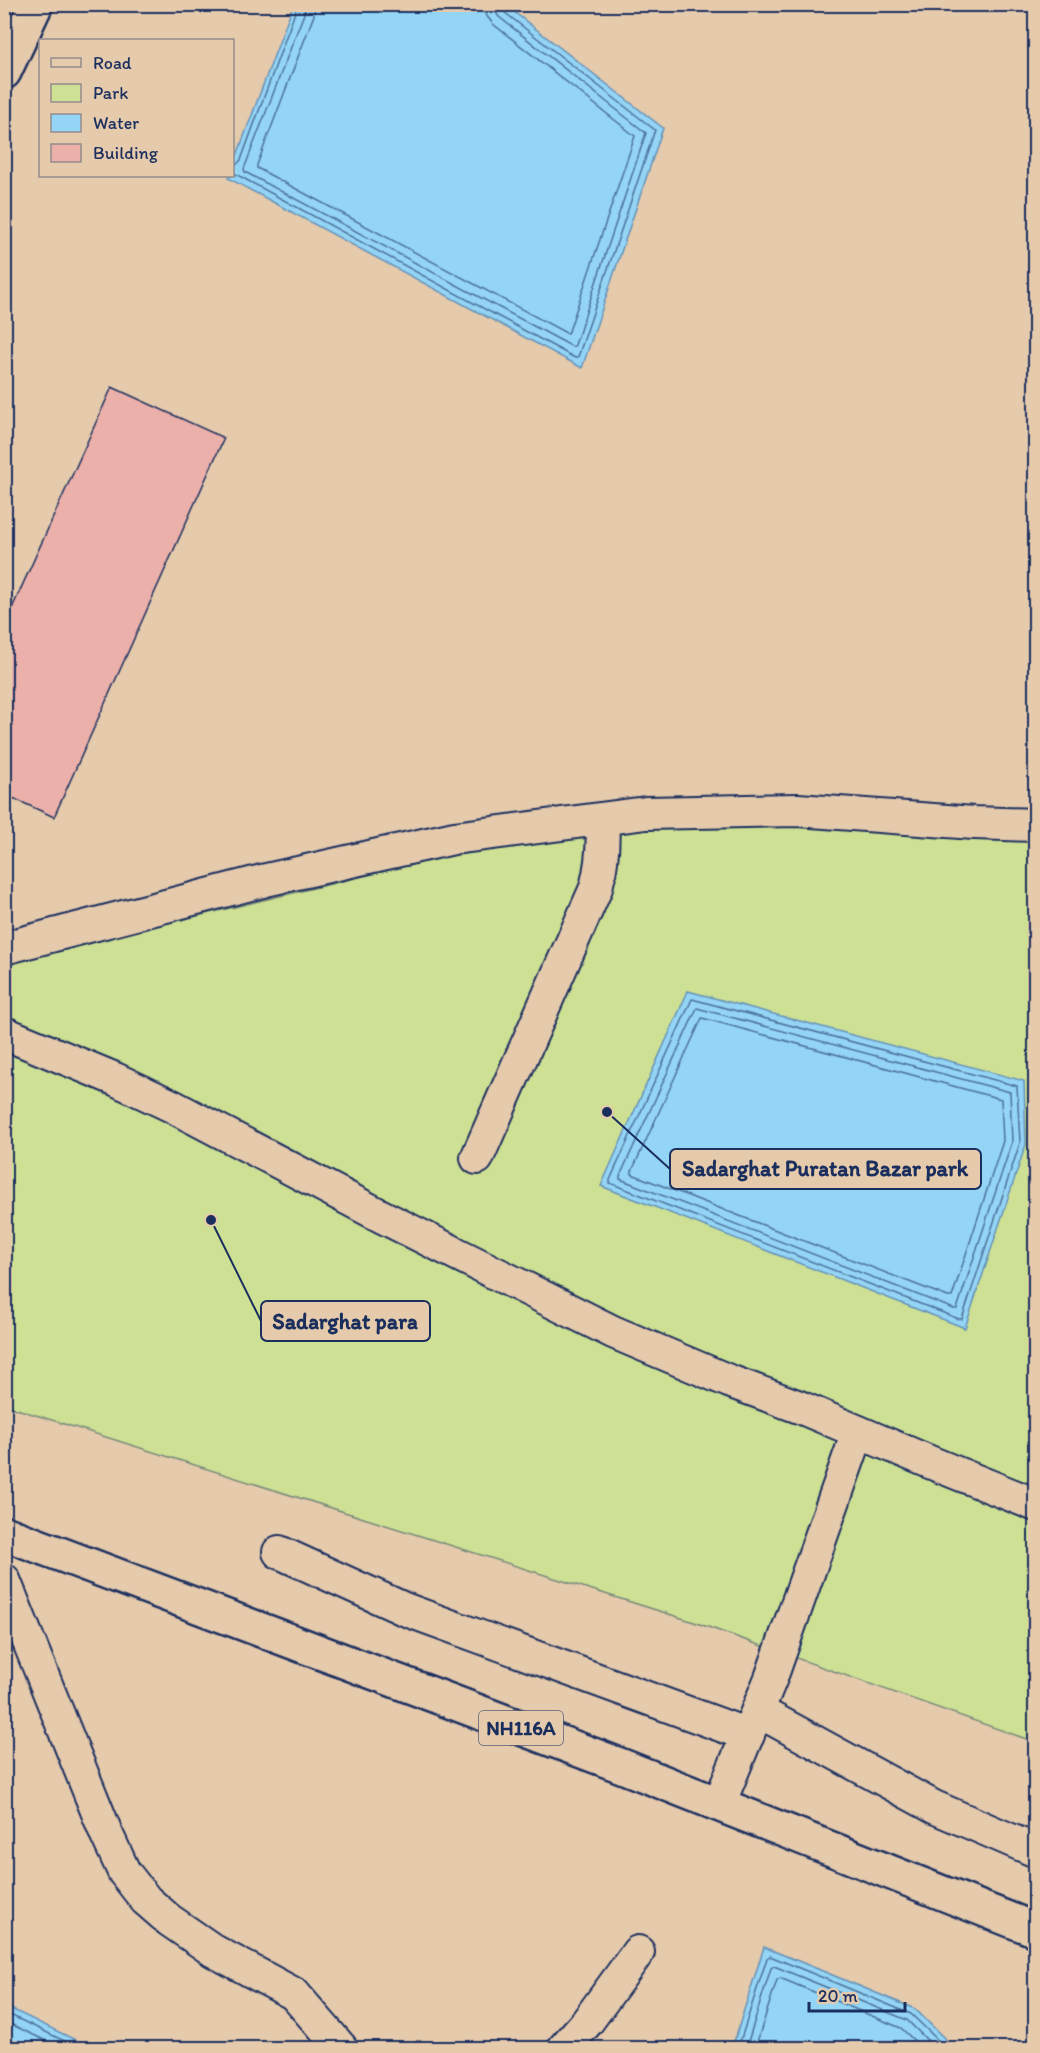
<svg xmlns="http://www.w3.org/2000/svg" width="1040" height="2053" font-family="Itim,sans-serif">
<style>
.green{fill:#cee094;stroke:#748879;stroke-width:1.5}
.water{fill:#94d4f5;stroke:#6492b9;stroke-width:1.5}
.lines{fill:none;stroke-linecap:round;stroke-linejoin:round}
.shore{stroke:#4b719a;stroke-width:1.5}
.building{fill:#ebb0a9;stroke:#1b2f5e;stroke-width:1.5}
.minor-casing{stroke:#1b2f5e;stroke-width:36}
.secondary-casing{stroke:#1b2f5e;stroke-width:38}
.trunk-casing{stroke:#1b2f5e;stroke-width:38}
.minor{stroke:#e5caac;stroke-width:32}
.secondary{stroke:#e5caac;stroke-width:33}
.trunk{stroke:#e5caac;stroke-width:33}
.labels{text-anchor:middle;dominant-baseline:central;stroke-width:4.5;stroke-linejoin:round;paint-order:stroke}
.shield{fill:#e5caac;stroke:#585e75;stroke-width:1.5}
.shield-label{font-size:20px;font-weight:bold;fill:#1b2f5e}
.leader{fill:none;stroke:#1b2f5e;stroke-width:2}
.callout-dot{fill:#1b2f5e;stroke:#e5caac;stroke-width:2}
.callout{fill:#e5caac;stroke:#1b2f5e;stroke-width:2}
.callout-label{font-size:22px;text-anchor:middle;font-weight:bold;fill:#1b2f5e}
</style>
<rect width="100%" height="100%" fill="#e5caac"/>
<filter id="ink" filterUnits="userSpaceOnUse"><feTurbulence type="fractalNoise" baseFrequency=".0167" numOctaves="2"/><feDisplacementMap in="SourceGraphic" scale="12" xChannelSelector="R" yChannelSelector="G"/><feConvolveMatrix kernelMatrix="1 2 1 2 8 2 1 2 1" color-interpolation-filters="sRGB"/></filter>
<g filter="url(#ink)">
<path class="green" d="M 602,819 L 1035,830 L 1035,1742 L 691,1621 L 4,1405 L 5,962 Z"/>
<g class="water">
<path d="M 293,5 L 505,5 L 663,128 L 582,368 L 228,178 L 229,176 L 232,176 L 233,166 Z"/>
<path d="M 688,991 L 1024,1081 L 1026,1144 L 965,1328 L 601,1186 Z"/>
<path d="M 764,1947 L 915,2009 L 954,2048 L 732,2048 Z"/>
<path d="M 4,2006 L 5,2006 L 92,2048 L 5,2048 Z"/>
</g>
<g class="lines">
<g class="shore">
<path d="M 306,4 L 305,11 L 244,169 L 245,172 L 573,347 L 575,345 L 646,133 L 499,17 L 495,11 L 494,4"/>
<path d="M 315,4 L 314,15 L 257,165 L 257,168 L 568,334 L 635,136 L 493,24 L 486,15 L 485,4"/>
<path d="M 232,165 L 237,164 L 241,160 L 298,4"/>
<path d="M 232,172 L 575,358 L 578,357 L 655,130 L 504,12 L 502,4"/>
<path d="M 692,999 L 1017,1086 L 1020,1143 L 962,1319 L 959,1319 L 610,1183 L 610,1180 Z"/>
<path d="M 697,1008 L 1010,1092 L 1012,1142 L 957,1309 L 954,1309 L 620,1179 L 620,1176 Z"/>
<path d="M 702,1018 L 1001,1099 L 1003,1141 L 952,1297 L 948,1297 L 632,1174 L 632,1171 Z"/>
<path d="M 4,2012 L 79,2048"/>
<path d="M 4,2021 L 61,2048"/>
<path d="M 738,2048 L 767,1958 L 770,1956 L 911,2014 L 946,2048"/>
<path d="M 746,2048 L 771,1968 L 774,1966 L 907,2020 L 935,2048"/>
<path d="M 755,2048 L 777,1980 L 780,1978 L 901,2028 L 922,2048"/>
</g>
</g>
<path class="building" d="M 112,387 L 224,438 L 54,817 L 4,794 L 4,626 Z"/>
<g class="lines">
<defs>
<g id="minor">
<path d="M 4,948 L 266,880 L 454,838 L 646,813 L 798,810 L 974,823 L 1036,825"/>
<path d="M 4,1033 L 115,1079 L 172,1106 L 383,1217 L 613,1332 L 729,1381 L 802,1408 L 932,1463 L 1036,1505"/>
<path d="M 477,1158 L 596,888 C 602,864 604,843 602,819"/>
<path d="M 279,1552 L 404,1609 L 748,1735"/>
<path d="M 4,1580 L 106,1833 L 124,1872 L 146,1900 L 169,1920 L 214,1951 L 294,1994 L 341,2048"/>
<path d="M 758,1711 L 934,1807 L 1036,1851"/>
<path d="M 719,1804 L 771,1678 L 858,1432"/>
<path d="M 564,2048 L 587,2022 L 638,1952"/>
</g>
<path id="secondary" d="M 4,72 L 36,4"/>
<path id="trunk" d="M 4,1533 L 622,1766 L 1036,1930"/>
</defs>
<use href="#minor" class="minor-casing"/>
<use href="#secondary" class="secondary-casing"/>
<use href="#trunk" class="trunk-casing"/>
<use href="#minor" class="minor"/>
<use href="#secondary" class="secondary"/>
<use href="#trunk" class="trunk"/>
</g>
</g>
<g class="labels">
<rect class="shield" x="479" y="1711" width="84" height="34" rx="4.5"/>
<g class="shield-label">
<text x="521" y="1728">NH116A</text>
</g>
</g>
<path class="leader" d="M607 1112L670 1169M211 1220L261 1321"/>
<g class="callout-dot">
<circle cx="607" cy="1112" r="6"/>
<circle cx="211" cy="1220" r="6"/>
</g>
<g class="callout">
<rect x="670" y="1149" width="311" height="40" rx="6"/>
<rect x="261" y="1301" width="169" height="40" rx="6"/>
</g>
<g class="callout-label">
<text x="825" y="1176">Sadarghat Puratan Bazar park</text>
<text x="345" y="1329">Sadarghat para</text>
</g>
<rect width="1040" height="2053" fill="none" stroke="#e5caac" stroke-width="24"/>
<rect x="12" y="12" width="1016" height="2029" fill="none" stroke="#1b2f5e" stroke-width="2" filter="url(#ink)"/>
<rect x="39" y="39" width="195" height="138" fill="#e5caac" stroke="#948c8d" stroke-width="1.5"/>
<rect x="51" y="58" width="30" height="9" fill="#e5caac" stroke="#948c8d" stroke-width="1.5"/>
<text x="93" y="69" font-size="18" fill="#1b2f5e">Road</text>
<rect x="51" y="84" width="30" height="18" fill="#cee094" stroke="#948c8d" stroke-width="1.5"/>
<text x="93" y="99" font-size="18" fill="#1b2f5e">Park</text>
<rect x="51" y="114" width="30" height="18" fill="#94d4f5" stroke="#948c8d" stroke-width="1.5"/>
<text x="93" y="129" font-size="18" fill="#1b2f5e">Water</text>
<rect x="51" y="144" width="30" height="18" fill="#ebb0a9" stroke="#948c8d" stroke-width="1.5"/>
<text x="93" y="159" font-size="18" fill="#1b2f5e">Building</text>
<path d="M809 2002v9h96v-9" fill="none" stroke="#1b2f5e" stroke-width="3"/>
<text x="818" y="2002" font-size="18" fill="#1b2f5e" stroke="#e5caac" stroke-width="4.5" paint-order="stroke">20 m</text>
</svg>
